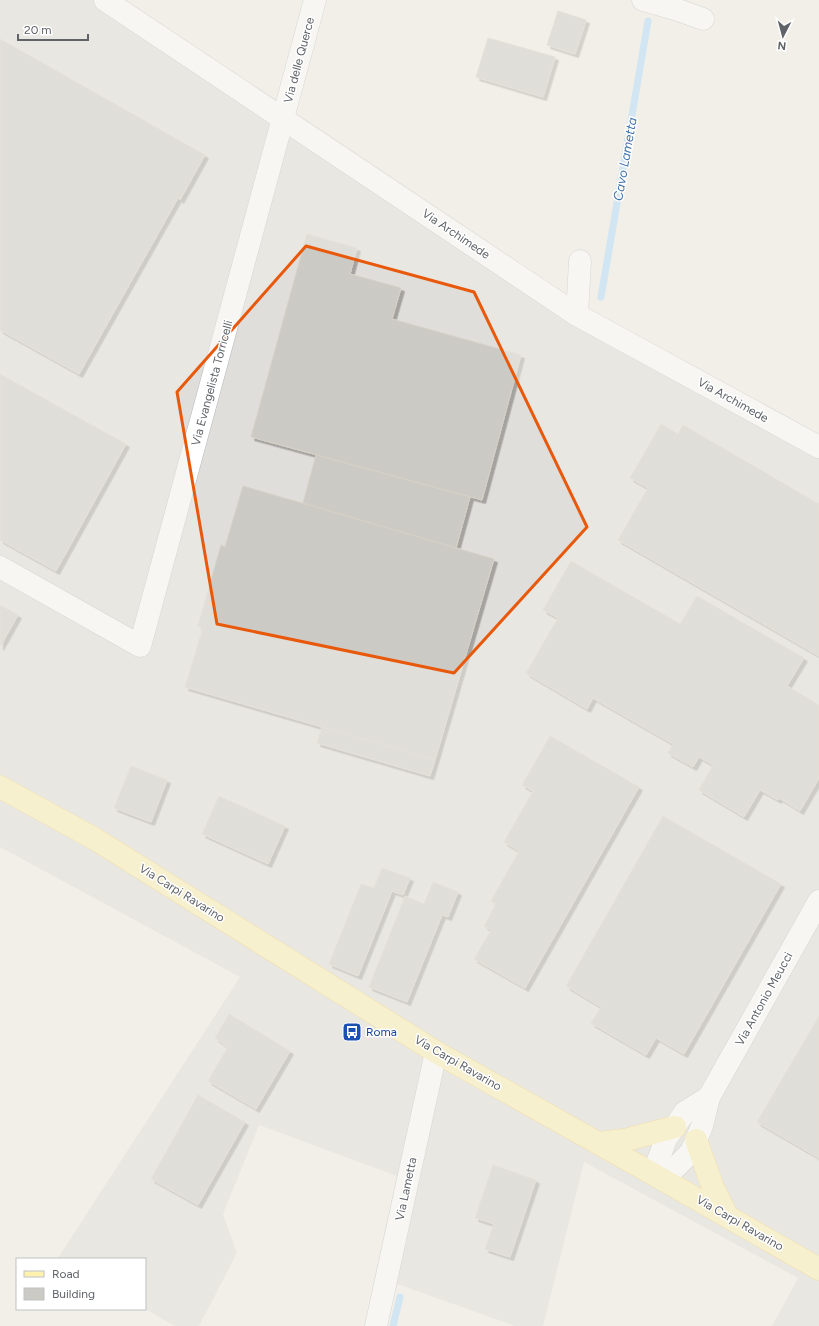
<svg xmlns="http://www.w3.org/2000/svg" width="819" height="1326" font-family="Figtree,sans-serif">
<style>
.industrial{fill:#e0deda}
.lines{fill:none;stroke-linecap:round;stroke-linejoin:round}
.stream{stroke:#aadaff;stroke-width:7}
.building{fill:#cccac5;stroke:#d6d1c6;filter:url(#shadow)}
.minor-casing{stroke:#b5b8bc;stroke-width:23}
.major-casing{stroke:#f2c960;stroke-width:23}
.minor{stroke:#fff;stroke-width:22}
.major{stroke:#fff2af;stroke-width:22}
.marked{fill:none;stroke:#e8590c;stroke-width:3;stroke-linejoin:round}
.labels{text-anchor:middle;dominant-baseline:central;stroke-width:3;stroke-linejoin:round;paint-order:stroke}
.street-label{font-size:12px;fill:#5f6368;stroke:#fff}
.transit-label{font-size:12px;fill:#164399;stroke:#fff;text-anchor:start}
.water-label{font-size:13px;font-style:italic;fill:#4174aa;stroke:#fff}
</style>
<defs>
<filter id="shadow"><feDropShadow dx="3.5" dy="3.5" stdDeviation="0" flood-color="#0004"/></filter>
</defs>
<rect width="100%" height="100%" fill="#f1efe8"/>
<path class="industrial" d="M 0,0 L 101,0 L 617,326 L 819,443 L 819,1326 L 772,1326 L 798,1278 L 584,1162 L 543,1326 L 515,1326 L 375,1276 L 397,1176 L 259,1125 L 223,1214 L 237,1253 L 199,1326 L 175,1326 L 145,1309 L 145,1259 L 58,1258 L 240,977 L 0,847 Z"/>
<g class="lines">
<g class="stream">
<path d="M 601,297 L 648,21"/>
<path d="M 393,1326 L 400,1297"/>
</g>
</g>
<g class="building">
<path d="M 558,11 L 586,20 L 575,54 L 547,45 Z"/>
<path d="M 488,38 L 555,57 L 543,97 L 476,77 Z"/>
<path d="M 0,39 L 205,155 L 180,200 L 178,198 L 79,374 L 0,330 Z"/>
<path d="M 307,234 L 357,248 L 350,274 L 401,288 L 392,319 L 521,355 L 482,500 L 251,437 Z"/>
<path d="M 0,374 L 126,444 L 56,571 L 0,540 Z"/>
<path d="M 661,424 L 678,434 L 683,425 L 819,504 L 819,656 L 618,540 L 648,488 L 630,478 Z"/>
<path d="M 316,455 L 470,497 L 456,548 L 303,503 Z"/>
<path d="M 243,486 L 494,559 L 435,760 L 185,687 L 203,628 L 198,626 L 221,545 L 225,547 Z"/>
<path d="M 571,561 L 680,624 L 697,596 L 804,658 L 787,686 L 819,705 L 819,778 L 800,811 L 779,798 L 778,800 L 760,790 L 744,817 L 699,790 L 713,765 L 699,757 L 693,767 L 668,753 L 673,744 L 593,698 L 587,709 L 526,673 L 558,618 L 543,610 Z"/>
<path d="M 0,605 L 18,615 L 0,647 Z"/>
<path d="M 322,727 L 435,760 L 430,776 L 317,743 Z"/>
<path d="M 550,736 L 639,787 L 525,988 L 474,959 L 491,930 L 484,926 L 496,904 L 491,901 L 519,851 L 504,842 L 533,791 L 522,785 Z"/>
<path d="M 131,766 L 167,780 L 151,822 L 114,808 Z"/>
<path d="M 219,796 L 285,826 L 268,864 L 202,834 Z"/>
<path d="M 663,816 L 781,884 L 684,1054 L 656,1038 L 646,1055 L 591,1023 L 601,1007 L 566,986 Z"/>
<path d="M 382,868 L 410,878 L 403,895 L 392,891 L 358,976 L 329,964 L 361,884 L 374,888 Z"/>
<path d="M 433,882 L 458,892 L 448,917 L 442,915 L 407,1002 L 369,987 L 405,896 L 424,904 Z"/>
<path d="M 229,1014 L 290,1051 L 256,1109 L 208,1081 L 228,1047 L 215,1038 Z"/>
<path d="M 819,1016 L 819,1158 L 757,1122 Z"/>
<path d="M 198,1095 L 245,1122 L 198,1205 L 151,1179 Z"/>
<path d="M 493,1165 L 536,1180 L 510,1257 L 485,1249 L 494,1224 L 475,1218 Z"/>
</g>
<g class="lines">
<defs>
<g id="minor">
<path d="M 105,0 L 577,315 L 819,447"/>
<path d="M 643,0 L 678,10 L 703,19"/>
<path d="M 577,315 L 580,261"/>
<path d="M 0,567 L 140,646 L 315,0"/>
<path d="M 653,1174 L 666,1139 L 685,1112 L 709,1097"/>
<path d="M 663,1180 L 691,1152 L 702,1126 L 709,1097 L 819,901"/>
<path d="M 376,1326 L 436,1052"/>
</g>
<g id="major">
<path d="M 0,787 L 95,839 L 436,1052 L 653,1174 L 819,1269"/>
<path d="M 696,1140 L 712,1185 L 727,1216"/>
<path d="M 599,1143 L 625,1140 L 675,1127"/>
</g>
</defs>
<use href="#minor" class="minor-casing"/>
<use href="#major" class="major-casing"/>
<use href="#minor" class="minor"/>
<use href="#major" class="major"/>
</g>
<path d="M0 0H819V1326H0ZM 306,246 L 474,292 L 587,527 L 454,673 L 217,624 L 177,392 Z" fill="#f1efe8" fill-opacity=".55" fill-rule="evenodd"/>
<path class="marked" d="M 306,246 L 474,292 L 587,527 L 454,673 L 217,624 L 177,392 Z"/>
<defs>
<symbol id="bus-square" viewBox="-11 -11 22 22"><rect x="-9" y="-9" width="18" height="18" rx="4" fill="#1a4fb4" stroke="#fff"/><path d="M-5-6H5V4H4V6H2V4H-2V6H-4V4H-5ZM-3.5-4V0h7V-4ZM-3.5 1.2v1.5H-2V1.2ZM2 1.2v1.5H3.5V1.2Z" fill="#fff"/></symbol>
</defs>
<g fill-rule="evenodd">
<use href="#bus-square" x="341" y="1021" width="22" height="22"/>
</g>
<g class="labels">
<g class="street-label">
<text transform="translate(299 60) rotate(-75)">Via delle Querce</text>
<text transform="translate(456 234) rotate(34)">Via Archimede</text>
<text transform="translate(212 383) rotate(-75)">Via Evangelista Torricelli</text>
<text transform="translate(733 400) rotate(29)">Via Archimede</text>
<text transform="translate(182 893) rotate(32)">Via Carpi Ravarino</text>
<text transform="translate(764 999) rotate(-61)">Via Antonio Meucci</text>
<text transform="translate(458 1063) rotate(30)">Via Carpi Ravarino</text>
<text transform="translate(406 1189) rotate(-78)">Via Lametta</text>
<text transform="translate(740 1223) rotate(30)">Via Carpi Ravarino</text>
</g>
<g class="transit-label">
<text x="366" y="1032">Roma</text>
</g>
<g class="water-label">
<text transform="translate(625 159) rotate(-80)">Cavo Lametta</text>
</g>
</g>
<rect x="16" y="1258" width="130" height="52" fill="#ffffff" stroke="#bfc1c3"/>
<rect x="24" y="1271" width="20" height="6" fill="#fff2af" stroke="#bfc1c3"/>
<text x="52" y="1278" font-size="12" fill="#5f6368">Road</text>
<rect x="24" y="1288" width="20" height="12" fill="#cccac5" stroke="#bfc1c3"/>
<text x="52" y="1298" font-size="12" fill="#5f6368">Building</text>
<g transform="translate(783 36) rotate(186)" stroke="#ffffff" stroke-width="3" paint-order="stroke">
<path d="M0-3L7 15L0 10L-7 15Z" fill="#5f6368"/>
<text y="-6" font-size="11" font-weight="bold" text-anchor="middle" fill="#5f6368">N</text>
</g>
<path d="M18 34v6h70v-6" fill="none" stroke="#5f6368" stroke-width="2"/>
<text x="24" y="34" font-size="12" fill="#5f6368" stroke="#ffffff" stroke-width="3" paint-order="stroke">20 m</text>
</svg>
